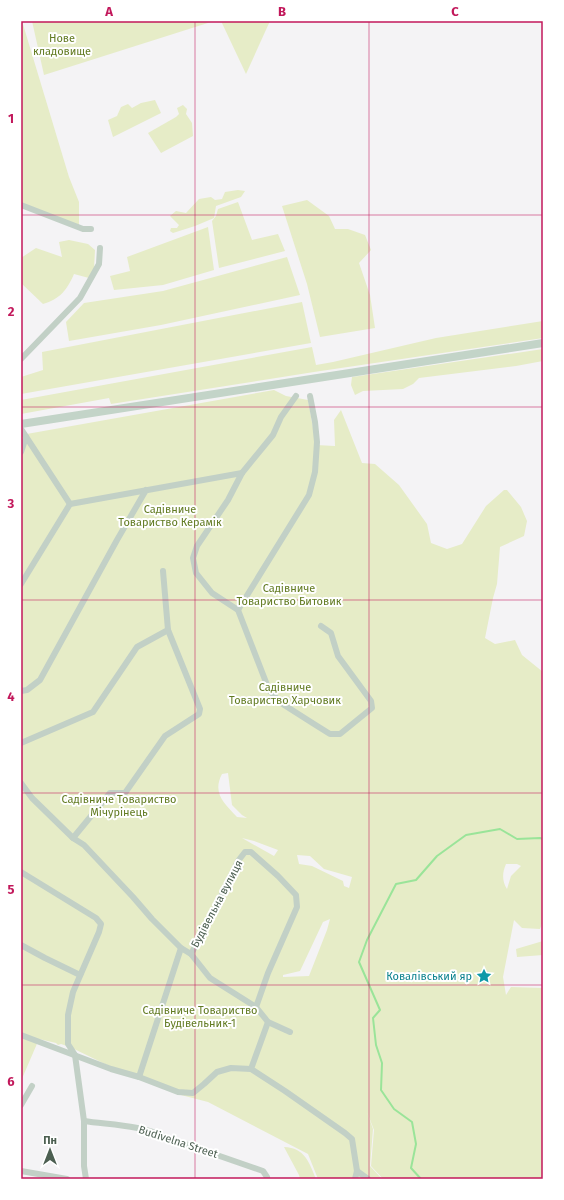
<svg xmlns="http://www.w3.org/2000/svg" width="564" height="1200" font-family="'Fira Sans',sans-serif">
<style>
.green{fill:#e6ecc7;fill-rule:evenodd}
.lines{fill:none;stroke-linecap:round;stroke-linejoin:round}
.stream{stroke:#9ae499;stroke-width:2}
.minor{stroke:#c2d0c6;stroke-width:6}
.secondary{stroke:#c3d4c8;stroke-width:8}
.grid{fill:none;stroke:#c2185b;stroke-width:1;stroke-opacity:0.55}
.labels{text-anchor:middle;dominant-baseline:central;stroke-width:4;stroke-linejoin:round;paint-order:stroke}
.park-label{font-size:11px;fill:#627b22;stroke:#fff}
.street-label{font-size:11px;fill:#4c5f51;stroke:#fff}
.culture-label{font-size:11px;fill:#0d838f;stroke:#fff;text-anchor:end}
.neatline{fill:none;stroke:#c2185b;stroke-width:1.5}
.grid-label{font-size:13px;text-anchor:middle;font-weight:bold;fill:#c2185b}
</style>
<rect width="100%" height="100%" fill="#f4f3f5"/>
<g class="green">
<path d="M 21,21 L 22,21 L 69,177 L 79,202 L 79,226 L 21,203 Z"/>
<path d="M 32,21 L 211,21 L 211,22 L 44,75 Z"/>
<path d="M 221,21 L 270,21 L 246,74 Z"/>
<path d="M 155,100 L 161,113 L 113,137 L 108,120 L 117,116 L 121,107 L 128,104 L 132,108 L 141,103 Z"/>
<path d="M 183,105 L 187,109 L 186,114 L 192,123 L 193,136 L 161,153 L 148,133 L 176,117 L 179,114 L 177,108 Z"/>
<path d="M 238,190 L 245,191 L 241,197 L 216,206 L 214,218 L 195,226 L 173,233 L 170,231 L 171,228 L 177,228 L 179,225 L 170,216 L 176,211 L 186,213 L 199,199 L 211,197 L 215,200 L 222,199 L 225,192 Z"/>
<path d="M 307,200 L 329,216 L 335,229 L 348,229 L 365,235 L 371,250 L 359,263 L 370,295 L 375,328 L 320,337 L 307,284 L 282,206 Z"/>
<path d="M 238,202 L 252,240 L 278,234 L 285,251 L 219,268 L 212,221 L 216,216 L 218,209 Z"/>
<path d="M 208,227 L 214,270 L 163,285 L 114,290 L 110,276 L 130,271 L 127,257 Z"/>
<path d="M 69,240 L 88,244 L 95,250 L 94,269 L 89,278 L 74,274 C 67,290 60,299 43,304 L 21,283 L 21,258 L 36,248 L 62,257 L 59,242 Z"/>
<path d="M 287,257 L 300,295 L 161,325 L 69,341 L 66,322 L 84,303 L 163,291 Z"/>
<path d="M 302,302 L 311,343 L 21,394 L 21,377 L 43,370 L 42,352 Z"/>
<path d="M 543,321 L 543,338 L 314,372 L 111,404 L 109,398 L 21,414 L 21,400 L 312,347 L 316,365 L 333,362 L 436,338 Z"/>
<path d="M 543,349 L 543,361 L 516,366 L 419,378 L 413,384 L 403,389 L 363,391 L 355,395 L 351,385 L 352,377 L 359,376 Z"/>
<path d="M 274,390 L 286,396 L 308,400 L 316,445 L 335,446 L 334,420 L 341,410 L 362,463 L 375,464 L 399,485 L 427,524 L 431,543 L 447,549 L 462,544 L 486,506 L 504,490 L 507,490 L 521,507 L 527,521 L 524,536 L 500,547 L 497,584 L 493,598 L 485,638 L 495,644 L 515,640 L 522,655 L 543,672 L 543,921 L 540,929 L 522,928 L 514,920 L 503,977 L 506,995 L 511,987 L 543,988 L 543,1179 L 383,1179 L 371,1166 L 374,1130 L 367,1112 L 373,1129 L 370,1166 L 382,1179 L 318,1179 L 308,1154 L 208,1102 L 181,1095 L 105,1064 L 70,1047 L 61,1044 L 58,1045 L 56,1043 L 39,1039 L 21,1081 L 21,435 ZM 228,773 L 232,805 L 242,815 L 247,818 L 237,817 C 224,803 212,793 222,774 ZM 242,838 L 254,841 L 278,850 L 274,856 ZM 297,855 L 310,856 L 324,869 L 352,877 L 349,888 L 344,886 L 343,881 L 312,866 L 299,864 ZM 506,864 L 517,864 L 521,866 L 511,876 L 507,889 C 502,881 502,873 506,864 ZM 330,919 L 327,930 L 309,976 L 283,977 L 283,975 L 300,971 L 323,922 Z"/>
<path d="M 543,941 L 543,955 L 517,957 L 516,949 Z"/>
<path d="M 284,1147 C 305,1148 309,1162 316,1179 L 300,1179 L 299,1175 Z"/>
</g>
<g class="lines">
<path class="stream" d="M 421,1179 L 411,1168 L 416,1144 L 412,1122 L 394,1109 L 381,1090 L 382,1063 L 376,1045 L 373,1018 L 380,1010 L 359,962 L 367,940 L 396,884 L 416,880 L 437,856 L 466,835 L 500,829 L 517,839 L 540,838 L 543,839"/>
<g class="minor">
<path d="M 21,205 L 83,229 L 91,229"/>
<path d="M 21,359 L 80,298 L 99,264 L 100,248"/>
<path d="M 296,396 L 281,417 L 273,435 L 242,473 L 228,500 L 197,546 L 193,558 L 196,573 L 212,593 L 238,610 L 269,690 L 281,703 L 314,724 L 330,734 L 340,734 L 372,708 L 371,701 L 338,656 L 331,633 L 321,626"/>
<path d="M 21,429 L 70,504 L 242,473"/>
<path d="M 21,452 L 26,437"/>
<path d="M 21,584 L 70,504"/>
<path d="M 238,610 L 309,495 L 315,472 L 317,442 L 315,422 L 310,396"/>
<path d="M 21,691 L 27,690 L 40,680 L 117,540 L 146,490"/>
<path d="M 21,743 L 93,712 L 137,647 L 168,630"/>
<path d="M 21,783 L 32,798 L 73,838 L 84,845 L 133,897 L 152,919 L 181,948 L 191,954 L 210,978 L 256,1007 L 268,1022 L 290,1032"/>
<path d="M 73,838 L 110,793 L 125,793 L 165,736 L 199,714 L 200,709 L 168,630 L 163,571"/>
<path d="M 21,872 L 96,918 L 101,924 L 99,932 L 73,992 L 68,1015 L 68,1044 L 75,1055 L 84,1121 L 84,1166 L 86,1179"/>
<path d="M 21,945 L 45,958 L 80,975"/>
<path d="M 191,954 L 212,915 L 238,861 L 245,852 L 251,852 L 278,876 L 296,895 L 297,907 L 268,973 L 256,1007"/>
<path d="M 21,1035 L 111,1069 L 139,1077 L 178,1092 L 193,1093 L 204,1084 L 217,1072 L 231,1068 L 251,1069 L 285,1091 L 345,1133 L 352,1139 L 357,1171 L 355,1179"/>
<path d="M 251,1069 L 268,1022"/>
<path d="M 139,1077 L 181,948"/>
<path d="M 21,1105 L 32,1086"/>
<path d="M 84,1121 C 111,1125 141,1125 165,1137 L 263,1171 L 267,1177"/>
<path d="M 21,1171 L 67,1179"/>
<path d="M 357,1171 L 368,1179"/>
</g>
<path class="secondary" d="M 21,424 L 543,343"/>
</g>
<path class="grid" d="M 195,21 L 195,1179M 369,21 L 369,1179M 21,215 L 543,215M 21,407 L 543,407M 21,600 L 543,600M 21,793 L 543,793M 21,985 L 543,985"/>
<defs>
<symbol id="sight-bare" viewBox="-9 -9 18 18"><path d="M0-6L1.8-2.2L6-1.7L2.9 1.2L3.7 5.4L0 3.3L-3.7 5.4L-2.9 1.2L-6-1.7L-1.8-2.2Z" fill="#0f9aa8" stroke="#fff" stroke-width="2.5" paint-order="stroke"/></symbol>
</defs>
<g fill-rule="evenodd">
<use href="#sight-bare" x="473" y="965" width="22" height="22"/>
</g>
<g class="labels">
<g class="park-label">
<text x="62" y="38">Нове<tspan x="62" dy="13">кладовище</tspan></text>
<text x="170" y="509">Садівниче<tspan x="170" dy="13">Товариство Керамік</tspan></text>
<text x="289" y="588">Садівниче<tspan x="289" dy="13">Товариство Битовик</tspan></text>
<text x="285" y="687">Садівниче<tspan x="285" dy="13">Товариство Харчовик</tspan></text>
<text x="119" y="799">Садівниче Товариство<tspan x="119" dy="13">Мічурінець</tspan></text>
<text x="200" y="1010">Садівниче Товариство<tspan x="200" dy="13">Будівельник-1</tspan></text>
</g>
<g class="street-label">
<text transform="translate(217 904) rotate(-62)">Будівельна вулиця</text>
<text transform="translate(178 1142) rotate(18)">Budivelna Street</text>
</g>
<g class="culture-label">
<text x="472" y="976">Ковалівський яр</text>
</g>
</g>
<rect width="564" height="1200" fill="none" stroke="#ffffff" stroke-width="44"/>
<g transform="translate(50 1150)" stroke="#ffffff" stroke-width="3" paint-order="stroke">
<path d="M0-3L7 15L0 10L-7 15Z" fill="#4c5f51"/>
<text y="-6" font-size="11" font-weight="bold" text-anchor="middle" fill="#4c5f51">Пн</text>
</g>
<rect x="22" y="22" width="520" height="1156" class="neatline"/>
<g class="grid-label">
<text x="109" y="16">A</text>
<text x="282" y="16">B</text>
<text x="455" y="16">C</text>
<text x="11" y="123">1</text>
<text x="11" y="316">2</text>
<text x="11" y="508">3</text>
<text x="11" y="701">4</text>
<text x="11" y="894">5</text>
<text x="11" y="1086">6</text>
</g>
</svg>
